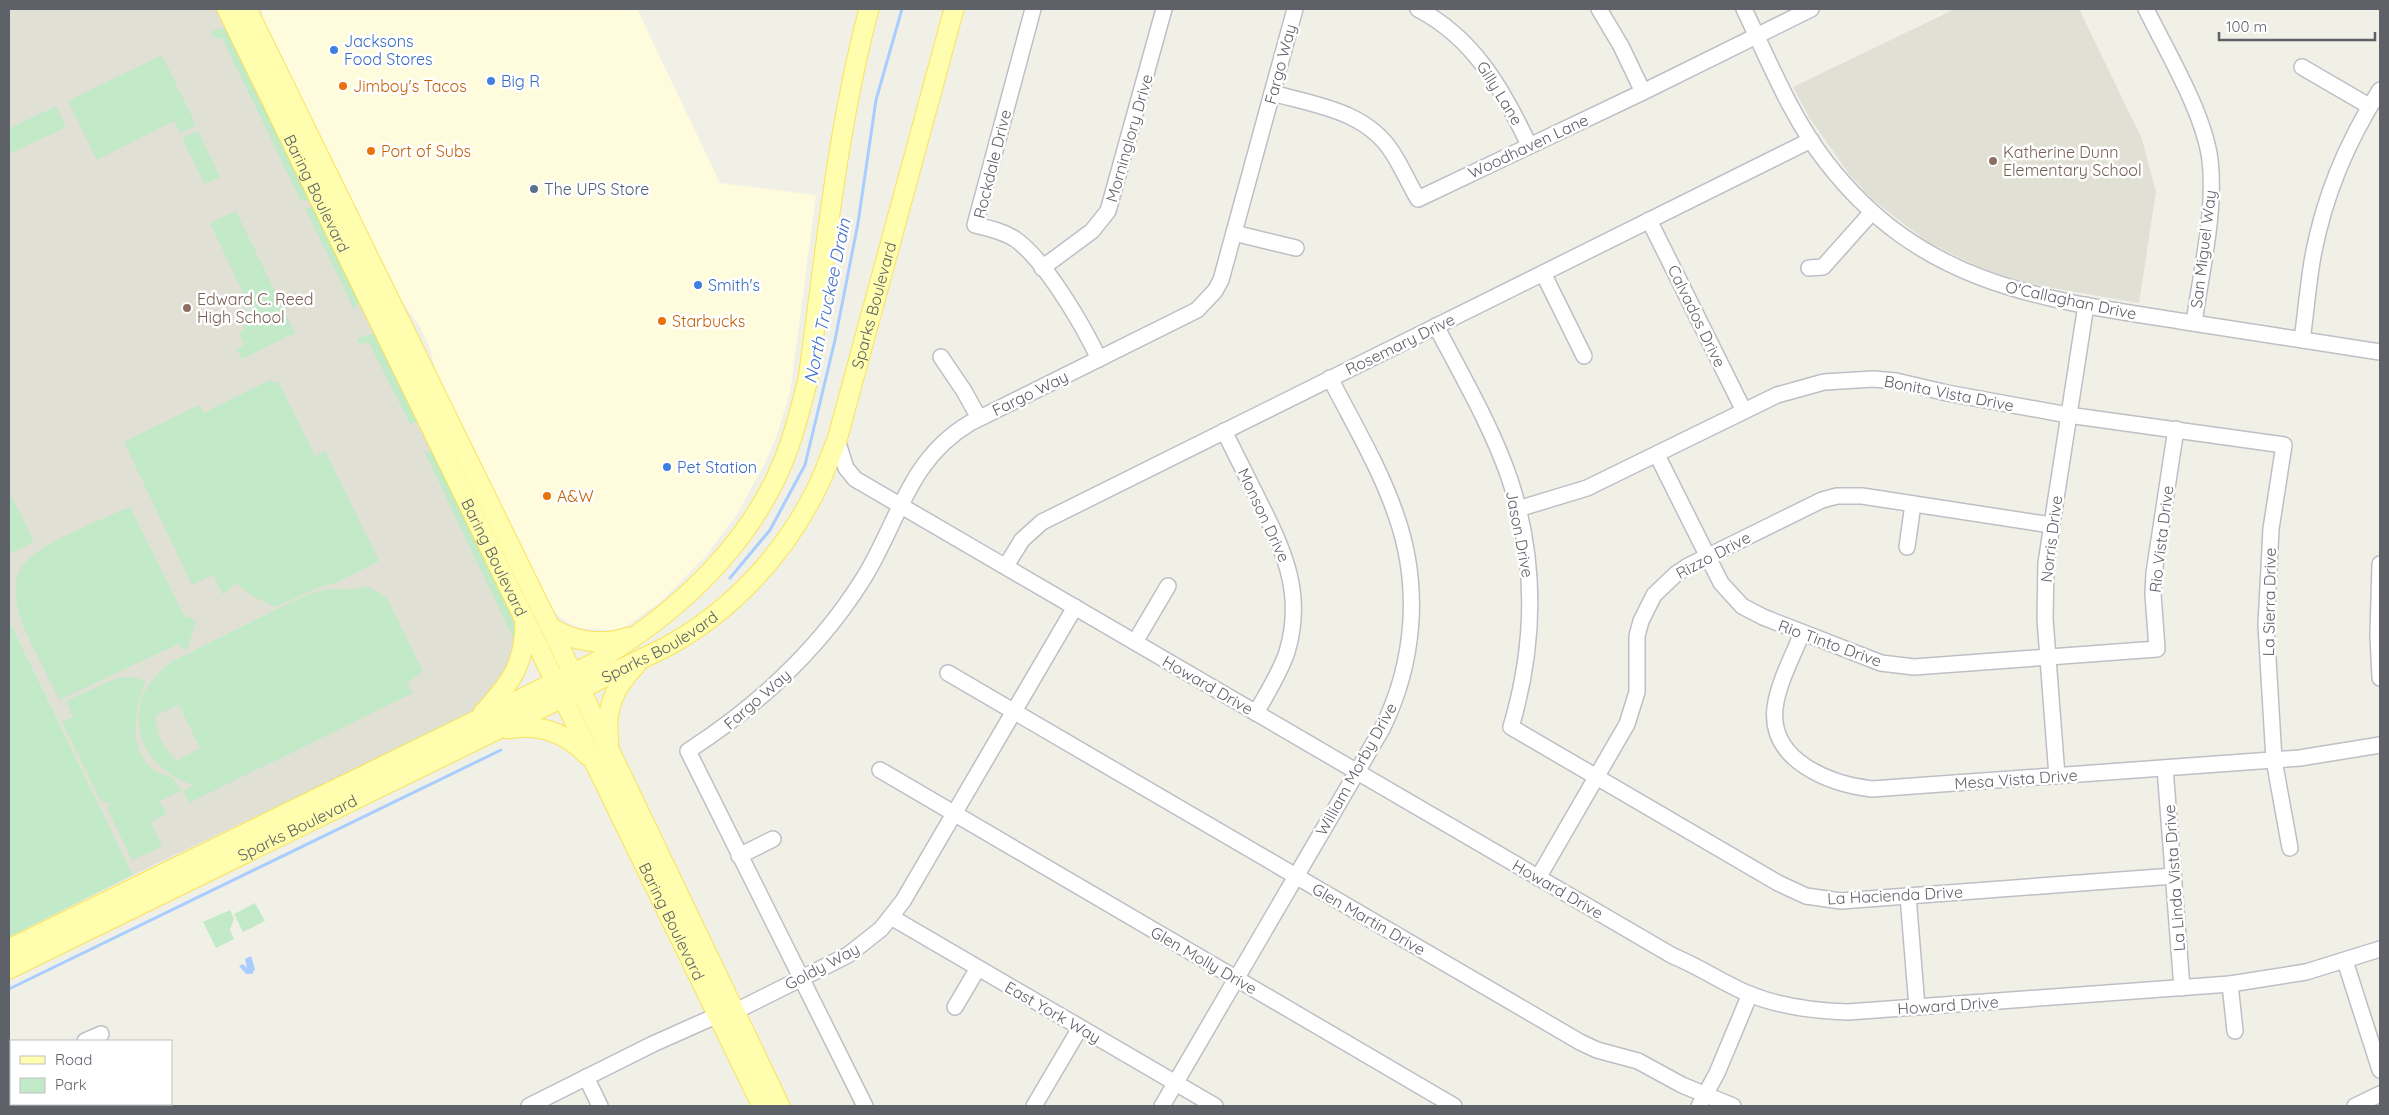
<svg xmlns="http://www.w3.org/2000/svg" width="2389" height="1115" font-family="Quicksand,sans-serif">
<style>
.commercial{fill:#fffcde}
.education{fill:#e1e0d5}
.green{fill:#c2e9c8;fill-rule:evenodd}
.water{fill:#a9cdff}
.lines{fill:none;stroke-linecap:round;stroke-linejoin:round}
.stream{stroke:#a9cdff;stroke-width:3}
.minor-casing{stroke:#bebfc6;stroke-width:18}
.major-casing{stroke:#f9e358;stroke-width:21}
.minor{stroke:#fff;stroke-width:15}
.major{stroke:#fffdae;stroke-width:19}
.shop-dot{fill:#3f7fe0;stroke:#fff;stroke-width:2}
.food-dot{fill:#e8710a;stroke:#fff;stroke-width:2}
.education-dot{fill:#8d6e63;stroke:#fff;stroke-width:2}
.service-dot{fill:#5c6f8a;stroke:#fff;stroke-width:2}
.labels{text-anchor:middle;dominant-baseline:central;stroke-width:5;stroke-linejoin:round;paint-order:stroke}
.shop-label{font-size:16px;fill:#366cbe;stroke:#fff;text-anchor:start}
.street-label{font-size:16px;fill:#5e6168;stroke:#fff}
.food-label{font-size:16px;fill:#c56008;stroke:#fff;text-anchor:start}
.education-label{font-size:16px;fill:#785e54;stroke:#fff;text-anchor:start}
.service-label{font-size:16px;fill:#4e5e75;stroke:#fff;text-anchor:start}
.water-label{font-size:18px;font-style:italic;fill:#4372cb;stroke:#fff}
</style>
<rect width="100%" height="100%" fill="#f1f0e7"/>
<path class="commercial" d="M 262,9 L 637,9 L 720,183 L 816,195 L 790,393 L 775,440 L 765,463 L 737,514 L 705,557 L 660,602 L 625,627 L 614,630 L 581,628 L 569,623 L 557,614 L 547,601 L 436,374 L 430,348 L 419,325 L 396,293 L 263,18 Z"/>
<g class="education">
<path d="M 9,9 L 219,9 L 518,622 L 519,654 L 484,704 L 464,717 L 133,875 L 9,620 Z"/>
<path d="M 1955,9 L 2079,9 L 2142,139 L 2156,192 L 2139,303 L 2023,283 L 1987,271 L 1926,241 L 1872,199 L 1849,174 L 1809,117 L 1793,87 Z"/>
</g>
<g class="green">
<path d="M 220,28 L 230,31 L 310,200 L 301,201 L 222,38 L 214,38 L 211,32 Z"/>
<path d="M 162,55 L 196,125 L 180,133 L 174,121 L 97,160 L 68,101 Z"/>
<path d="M 56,106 L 66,127 L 9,154 L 9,129 Z"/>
<path d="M 198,131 L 220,177 L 205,184 L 182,138 Z"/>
<path d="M 314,207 L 358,297 L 359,303 L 354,309 L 305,208 Z"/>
<path d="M 236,211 L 295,333 L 242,359 L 236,349 L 244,345 L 239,332 L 245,329 L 239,316 L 251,310 L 210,223 Z"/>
<path d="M 373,334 L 378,338 L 414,413 L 416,422 L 410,424 L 369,343 L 358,343 L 357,339 L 367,335 Z"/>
<path d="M 270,380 L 279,383 L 315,456 L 325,451 L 379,561 L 333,584 L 316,588 L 276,607 L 254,597 L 236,583 L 223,595 L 213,575 L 192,585 L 124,442 L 199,405 L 204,413 Z"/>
<path d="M 424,451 L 432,452 L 436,456 L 510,611 L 515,631 L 515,642 Z"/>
<path d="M 9,491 L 34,542 L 9,554 Z"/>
<path d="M 130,507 L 185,617 L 190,617 L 196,622 L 187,649 L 182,648 L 178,644 L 59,700 C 47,672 30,645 20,617 C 15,603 13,581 21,568 C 37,543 102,520 130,507 Z"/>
<path d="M 367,586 L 387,598 L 423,672 L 407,682 L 413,693 L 189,803 L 183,791 L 194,785 C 155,773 127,737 143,695 C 149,681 160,671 171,662 L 298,599 C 310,594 322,589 334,589 C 347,589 355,591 367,586 ZM 179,705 L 200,748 L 177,761 C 163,747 155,735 156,715 Z"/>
<path d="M 9,620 L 133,875 L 9,937 Z"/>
<path d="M 133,677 L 146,681 C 135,706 128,744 149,766 C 162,779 171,769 181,791 L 160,801 L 166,814 L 151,822 L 162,847 L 132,860 L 107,808 L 111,805 L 101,800 L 96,791 L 62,722 L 73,717 L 66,701 L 117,678 Z"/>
<path d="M 255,903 L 265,921 L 243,932 L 234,914 Z"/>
<path d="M 230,910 L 234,919 L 230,930 L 234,939 L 216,948 L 203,922 Z"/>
</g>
<path class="water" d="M 251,956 L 255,969 L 252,974 L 246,974 L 239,966 L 243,964 L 247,968 L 245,959 Z"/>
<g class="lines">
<g class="stream">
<path d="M 730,578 L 770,530 L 805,465 L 835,340 L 858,223 L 876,100 L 902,9"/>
<path d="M 9,989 L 501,750"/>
</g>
<defs>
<g id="minor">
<path d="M 1033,9 L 975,225 C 988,228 1003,231 1015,239 C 1045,260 1083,325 1099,359"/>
<path d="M 1418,9 C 1474,38 1503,90 1529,145"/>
<path d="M 1599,9 L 1621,46 L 1643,92"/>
<path d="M 1744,9 C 1769,61 1791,117 1827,163 C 1921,284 2038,299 2180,321 C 2247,331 2313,342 2380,352"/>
<path d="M 2146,9 C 2167,52 2204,113 2210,160 C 2216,212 2201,271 2194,323"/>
<path d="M 2302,67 L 2369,106"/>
<path d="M 1272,93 C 1315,105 1366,111 1392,152 C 1402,167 1409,184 1418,199 L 1643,92 L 1811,9"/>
<path d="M 1649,220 L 1744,411"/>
<path d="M 1234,233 L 1296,248"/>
<path d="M 1042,268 L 1092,231 L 1108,211 L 1164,9"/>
<path d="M 1809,268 L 1823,267 L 1872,212"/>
<path d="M 1543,273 L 1584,356"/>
<path d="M 1436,326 C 1462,376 1492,427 1510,480 C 1537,562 1535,646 1511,727 L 1778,883 L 1806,896 L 1841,901 L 2173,876"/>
<path d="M 2302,340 C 2306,312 2308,284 2313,256 C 2324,197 2348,140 2380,90"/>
<path d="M 941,357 L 964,391 L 979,418"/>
<path d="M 1224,431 C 1236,455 1248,479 1260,503 C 1285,553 1304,595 1287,652 C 1280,673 1267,693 1256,713"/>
<path d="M 837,440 L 846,468 L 855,479 L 1673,956 C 1700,967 1723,983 1749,994 C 1781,1007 1814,1011 1848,1012 L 2230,984 L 2306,972 L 2380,949"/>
<path d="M 1657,455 L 1721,583 L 1742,606 L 1763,617 L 1881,663 L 1914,667 L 2157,649 L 2153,594 L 2154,573 L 2176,429"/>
<path d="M 1518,509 L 1587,488 L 1777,395 L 1824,382 L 1873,379 L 1896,381 L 1947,393 L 2068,415 L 2284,445 L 2271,529 L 2266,625 L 2274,760 L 2290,848"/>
<path d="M 1907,547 L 1913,504"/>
<path d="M 2380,564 L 2378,635 L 2380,678"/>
<path d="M 1006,566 L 1022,540 L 1042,522 L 1811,140"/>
<path d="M 1802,633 C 1793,656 1778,683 1775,708 C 1769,761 1830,784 1872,789 L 2300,758 L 2380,745"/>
<path d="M 1135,642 L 1168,586"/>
<path d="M 948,673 L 1580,1042 L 1597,1050 L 1638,1061 L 1682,1085 L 1733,1106"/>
<path d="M 2165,768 L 2182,988"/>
<path d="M 880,770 L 1454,1106"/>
<path d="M 2057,776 L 2045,619 L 2046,563 L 2086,305"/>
<path d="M 739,856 L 773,839"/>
<path d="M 1538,878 L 1627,724 L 1637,692 L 1637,636 L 1641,621 L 1654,595 L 1676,574 L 1688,566 L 1822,500 L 1837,496 L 1862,496 L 2051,525"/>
<path d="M 1908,896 L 1917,1007"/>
<path d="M 891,917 L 1215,1106"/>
<path d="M 2345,961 L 2380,1070"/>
<path d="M 2230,984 L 2235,1031"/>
<path d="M 955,1007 L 978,968"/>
<path d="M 85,1041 L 101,1034"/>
<path d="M 586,1077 L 600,1106"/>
<path d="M 9,1092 L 11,1087"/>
<path d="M 529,1106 L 653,1044 L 718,1015 L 734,1012 L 848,955 L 881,929 L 903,901 L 1075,607"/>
<path d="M 865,1106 L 688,751 C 759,705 820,649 865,576 C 899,520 909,459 970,423 L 1197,310 L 1215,291 L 1221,280 L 1295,9"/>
<path d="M 1034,1106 L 1080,1028"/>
<path d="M 1162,1106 L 1382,729 C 1415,662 1421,586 1396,515 C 1380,468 1353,423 1330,378"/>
<path d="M 1699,1106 L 1717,1073 L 1750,994"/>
<path d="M 2355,1106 L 2380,1094"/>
</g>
<g id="major">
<path id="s1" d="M 227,9 L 762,1106"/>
<path d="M 247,9 L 573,674 L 780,1106"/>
<path d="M 549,626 C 571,642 603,646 629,637"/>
<path d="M 483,713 C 511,683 525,664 525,622"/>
<path d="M 508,729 C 539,723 565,732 587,755"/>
<path d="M 609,742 C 604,710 614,687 636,665"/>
<path d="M 9,949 L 592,664 C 666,620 733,563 773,484 C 790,451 799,415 808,379 C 825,256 837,129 869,9"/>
<path id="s2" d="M 9,969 L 666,647 C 732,611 785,554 818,486 C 825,472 830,456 837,440 L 954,9"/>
</g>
</defs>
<use href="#minor" class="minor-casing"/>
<use href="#major" class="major-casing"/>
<use href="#minor" class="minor"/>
<use href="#major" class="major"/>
</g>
<g class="shop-dot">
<circle cx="334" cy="50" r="5"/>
<circle cx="491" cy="81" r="5"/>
<circle cx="698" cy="285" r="5"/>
<circle cx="667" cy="467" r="5"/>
</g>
<g class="food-dot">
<circle cx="343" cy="86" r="5"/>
<circle cx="371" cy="151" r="5"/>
<circle cx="662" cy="321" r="5"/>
<circle cx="547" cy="496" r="5"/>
</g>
<g class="education-dot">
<circle cx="1993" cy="161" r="5"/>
<circle cx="187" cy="308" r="5"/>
</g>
<circle class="service-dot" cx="534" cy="189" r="5"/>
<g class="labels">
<g class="shop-label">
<text x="344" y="41">Jacksons<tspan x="344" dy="18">Food Stores</tspan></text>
<text x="501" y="81">Big R</text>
<text x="708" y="285">Smith's</text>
<text x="677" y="467">Pet Station</text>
</g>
<g class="street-label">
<text transform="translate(1280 64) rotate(-75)">Fargo Way</text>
<text transform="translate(1500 93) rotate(58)">Gilly Lane</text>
<text transform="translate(1129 138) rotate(-74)">Morninglory Drive</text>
<text transform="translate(1528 146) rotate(-25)">Woodhaven Lane</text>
<text transform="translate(992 164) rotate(-76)">Rockdale Drive</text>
<text stroke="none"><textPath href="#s1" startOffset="205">Baring Boulevard</textPath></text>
<text transform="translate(2203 249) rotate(-83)">San Miguel Way</text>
<text transform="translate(2071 300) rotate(12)">O'Callaghan Drive</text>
<text stroke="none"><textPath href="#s2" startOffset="1146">Sparks Boulevard</textPath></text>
<text transform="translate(1697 316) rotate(64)">Calvados Drive</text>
<text transform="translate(1400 344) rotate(-26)">Rosemary Drive</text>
<text transform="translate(1030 393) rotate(-26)">Fargo Way</text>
<text transform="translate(1949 393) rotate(11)">Bonita Vista Drive</text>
<text transform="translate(1264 515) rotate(65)">Monson Drive</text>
<text transform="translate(1520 534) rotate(79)">Jason Drive</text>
<text transform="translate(2051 539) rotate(-83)">Norris Drive</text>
<text transform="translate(2161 539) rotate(-83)">Rio Vista Drive</text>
<text transform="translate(1713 555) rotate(-28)">Rizzo Drive</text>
<text stroke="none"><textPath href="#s1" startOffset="610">Baring Boulevard</textPath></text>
<text transform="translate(2269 602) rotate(-89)">La Sierra Drive</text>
<text transform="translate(1830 643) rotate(20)">Rio Tinto Drive</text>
<text stroke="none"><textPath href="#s2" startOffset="726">Sparks Boulevard</textPath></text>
<text transform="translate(1208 685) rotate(30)">Howard Drive</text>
<text transform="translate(757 699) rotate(-41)">Fargo Way</text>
<text transform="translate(1356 769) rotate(-61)">William Morby Drive</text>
<text transform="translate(2016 779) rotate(-4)">Mesa Vista Drive</text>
<text stroke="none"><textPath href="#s2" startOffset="321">Sparks Boulevard</textPath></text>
<text transform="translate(2174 878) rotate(-94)">La Linda Vista Drive</text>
<text transform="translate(1558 889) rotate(30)">Howard Drive</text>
<text transform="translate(1895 895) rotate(-3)">La Hacienda Drive</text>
<text transform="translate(1369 919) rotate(30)">Glen Martin Drive</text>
<text stroke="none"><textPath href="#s1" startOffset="1015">Baring Boulevard</textPath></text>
<text transform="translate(1204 960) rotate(30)">Glen Molly Drive</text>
<text transform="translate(822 966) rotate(-28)">Goldy Way</text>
<text transform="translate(1948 1005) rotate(-4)">Howard Drive</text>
<text transform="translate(1053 1012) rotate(30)">East York Way</text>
</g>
<g class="food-label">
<text x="353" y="86">Jimboy's Tacos</text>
<text x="381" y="151">Port of Subs</text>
<text x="672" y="321">Starbucks</text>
<text x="557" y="496">A&amp;W</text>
</g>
<g class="education-label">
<text x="2003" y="152">Katherine Dunn<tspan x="2003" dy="18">Elementary School</tspan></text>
<text x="197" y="299">Edward C. Reed<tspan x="197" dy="18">High School</tspan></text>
</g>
<g class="service-label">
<text x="544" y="189">The UPS Store</text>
</g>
<g class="water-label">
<text transform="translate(827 301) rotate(-78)">North Truckee Drain</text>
</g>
</g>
<rect width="2389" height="1115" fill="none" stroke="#5e6168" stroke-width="20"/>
<rect x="10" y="1040" width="162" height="65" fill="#ffffff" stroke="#bfc0c3"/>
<rect x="20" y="1056" width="25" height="8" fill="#fffdae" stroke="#bfc0c3"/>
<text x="55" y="1065" font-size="15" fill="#5e6168">Road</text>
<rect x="20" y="1078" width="25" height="15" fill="#c2e9c8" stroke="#bfc0c3"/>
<text x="55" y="1090" font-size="15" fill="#5e6168">Park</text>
<path d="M2219 32v8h156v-8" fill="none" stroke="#5e6168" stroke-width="2.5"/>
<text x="2226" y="32" font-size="15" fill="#5e6168" stroke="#ffffff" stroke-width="4" paint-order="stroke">100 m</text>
</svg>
